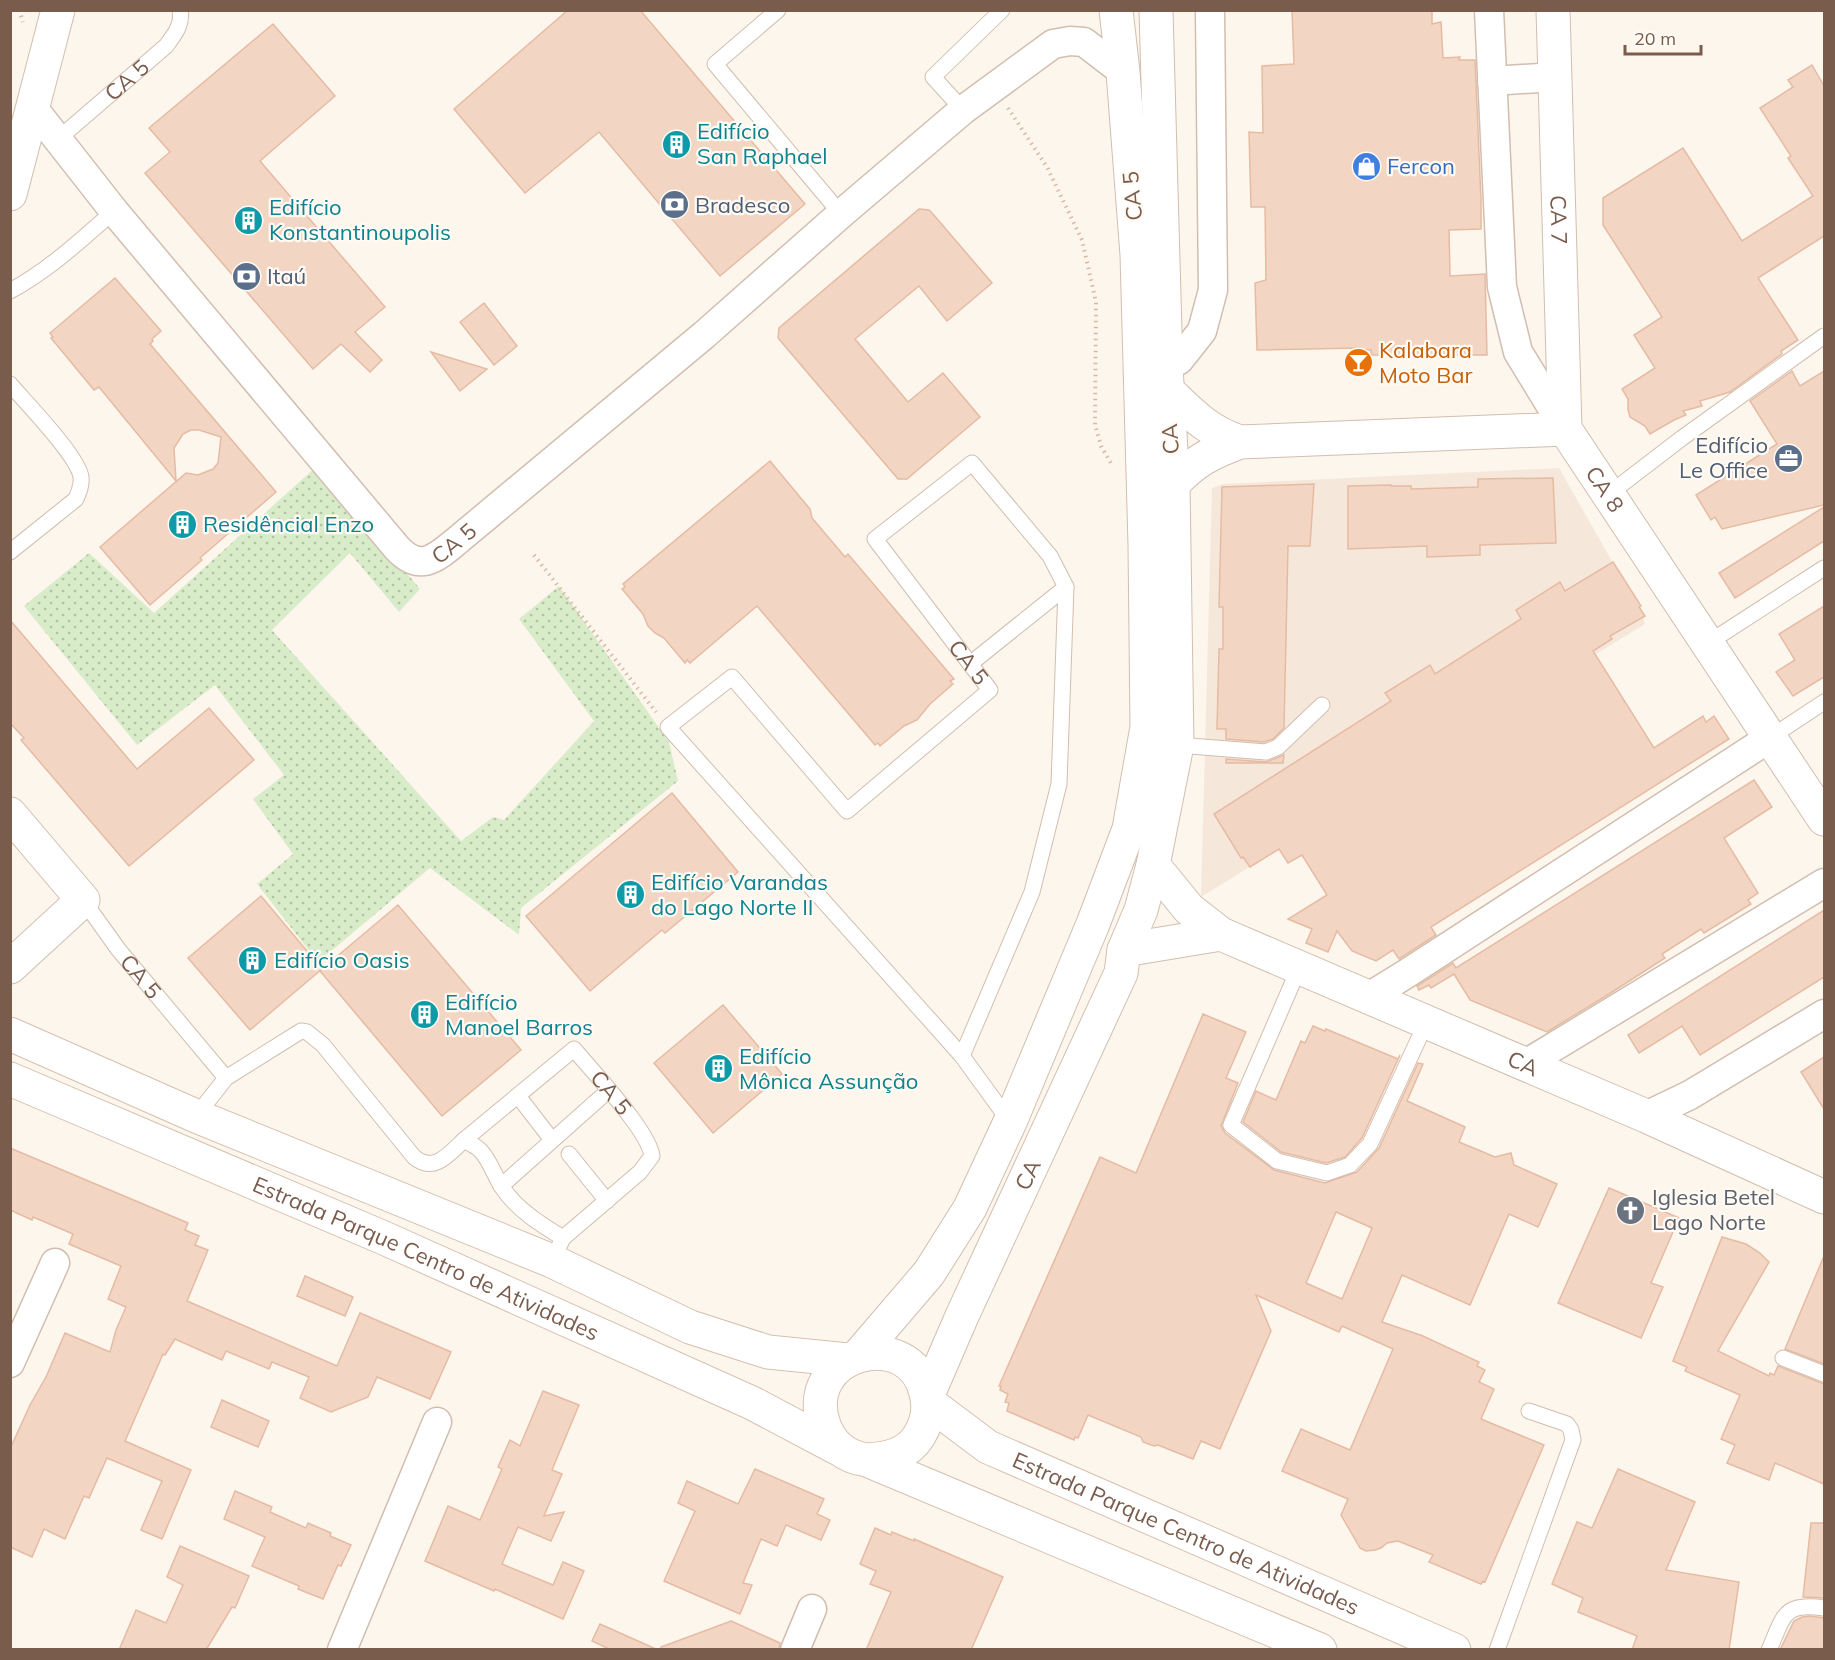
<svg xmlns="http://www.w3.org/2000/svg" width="1835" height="1660" font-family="Mulish,sans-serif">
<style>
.residential{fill:#f5e8da}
.grass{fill:url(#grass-dots)}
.building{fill:#f3d5c3;stroke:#e6bba3;stroke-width:1.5;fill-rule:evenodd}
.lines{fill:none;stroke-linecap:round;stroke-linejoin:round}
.service-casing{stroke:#d1beb0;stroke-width:17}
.minor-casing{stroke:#d1beb0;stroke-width:31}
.tertiary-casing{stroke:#d1beb0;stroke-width:35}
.secondary-casing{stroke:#d6c0b0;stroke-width:35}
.path{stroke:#d9b8a5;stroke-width:4;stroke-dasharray:1.5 4.5;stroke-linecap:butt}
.service{stroke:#fff;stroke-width:15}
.minor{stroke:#fff;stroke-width:28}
.tertiary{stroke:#fff;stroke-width:33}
.secondary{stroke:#fff;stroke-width:33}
.labels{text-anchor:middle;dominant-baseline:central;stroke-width:4.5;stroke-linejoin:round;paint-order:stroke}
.street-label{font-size:22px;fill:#7a5c4d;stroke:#fffaf3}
.culture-label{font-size:22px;fill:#0d838f;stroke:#fffaf3;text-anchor:start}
.shop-label{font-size:22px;fill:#366cbe;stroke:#fffaf3;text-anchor:start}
.service-label{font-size:22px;fill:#4e5e75;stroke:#fffaf3;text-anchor:start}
.food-label{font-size:22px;fill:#c56008;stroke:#fffaf3;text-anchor:start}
.worship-label{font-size:22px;fill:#5b616d;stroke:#fffaf3;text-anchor:start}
</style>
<defs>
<pattern id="grass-dots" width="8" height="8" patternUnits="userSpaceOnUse" patternTransform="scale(1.5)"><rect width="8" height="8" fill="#d8ecc9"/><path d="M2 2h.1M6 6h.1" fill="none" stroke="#b4c2a5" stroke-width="1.8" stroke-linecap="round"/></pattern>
</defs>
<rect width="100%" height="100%" fill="#fdf6ec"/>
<path class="residential" d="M 1559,468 L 1642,614 L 1645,624 L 1201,897 L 1212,488 L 1223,484 Z"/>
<path class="grass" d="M 317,466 L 420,589 L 399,612 L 350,553 L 272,630 L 461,841 L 493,817 L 504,820 L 594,721 L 519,619 L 559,586 L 669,742 L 678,781 L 521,908 L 519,935 L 430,868 L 318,962 L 257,884 L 293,854 L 253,799 L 284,775 L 215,685 L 137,745 L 24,606 L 89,553 L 154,613 Z"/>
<g class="building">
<path d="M 568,10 L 640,10 L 805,204 L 720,276 L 599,132 L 525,193 L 454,109 Z"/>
<path d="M 1292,10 L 1432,10 L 1432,24 L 1441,22 L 1443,58 L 1460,57 L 1459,60 L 1475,60 L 1481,200 L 1481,229 L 1449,230 L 1450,276 L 1485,274 L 1487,355 L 1371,355 L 1371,350 L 1359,350 L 1359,348 L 1257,350 L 1255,283 L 1266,280 L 1265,207 L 1251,207 L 1249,132 L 1263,133 L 1262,66 L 1294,64 Z"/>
<path d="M 273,24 L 335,96 L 260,161 L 385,307 L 355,332 L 382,360 L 370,372 L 341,344 L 313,369 L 145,173 L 170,152 L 149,128 Z"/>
<path d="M 1812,65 L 1824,86 L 1824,236 L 1758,278 L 1798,340 L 1781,351 L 1782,354 L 1730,392 L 1700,401 L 1702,406 L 1683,411 L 1686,415 L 1674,420 L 1650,434 L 1645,426 L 1630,417 L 1628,410 L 1628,399 L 1622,389 L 1655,368 L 1634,335 L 1662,317 L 1603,225 L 1603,198 L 1683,148 L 1742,241 L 1813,196 L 1788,158 L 1791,156 L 1760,108 L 1793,87 L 1788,80 Z"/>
<path d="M 919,209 L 929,210 L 933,214 L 992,283 L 947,321 L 919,286 L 855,339 L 908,402 L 943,373 L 980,417 L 907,479 L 898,479 L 778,338 L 779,328 Z"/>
<path d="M 115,278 L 161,331 L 152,339 L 153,341 L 150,344 L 276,492 L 200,558 L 202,560 L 150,605 L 100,547 L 186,473 L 198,475 L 213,469 L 218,463 L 221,437 L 199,430 L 191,430 L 183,434 L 174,448 L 176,481 L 99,387 L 94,390 L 51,338 L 53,337 L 50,333 Z"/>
<path d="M 484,303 L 517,346 L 494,365 L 460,322 Z"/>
<path d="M 431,352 L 487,369 L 460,391 Z"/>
<path d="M 1792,371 L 1800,386 L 1824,371 L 1824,505 L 1722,529 L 1715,517 L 1711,520 L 1696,495 L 1777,444 L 1750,401 Z"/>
<path d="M 770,461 L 810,509 L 812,518 L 845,557 L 848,554 L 954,679 L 950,681 L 953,684 L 930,704 L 917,720 L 904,726 L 880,746 L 878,743 L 875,745 L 757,606 L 690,663 L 687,660 L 685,663 L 664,638 L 655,633 L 648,626 L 643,614 L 622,589 L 625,587 L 623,584 Z"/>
<path d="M 1553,478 L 1556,543 L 1480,545 L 1480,555 L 1427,557 L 1427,546 L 1348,549 L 1348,486 L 1391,485 L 1391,486 L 1411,486 L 1411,489 L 1478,487 L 1478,479 Z"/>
<path d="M 1314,484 L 1310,546 L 1288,546 L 1284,728 L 1273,739 L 1264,742 L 1226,739 L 1226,729 L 1217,729 L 1219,649 L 1223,649 L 1223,607 L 1219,607 L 1222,487 Z"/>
<path d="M 1824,507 L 1824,541 L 1735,598 L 1719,573 Z"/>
<path d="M 1613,562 L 1641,606 L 1639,607 L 1645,616 L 1610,636 L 1612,639 L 1593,651 L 1654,748 L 1703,716 L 1706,722 L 1714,716 L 1729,739 L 1431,927 L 1436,935 L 1399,959 L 1393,950 L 1376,961 L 1352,951 L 1337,931 L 1328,952 L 1306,943 L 1312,929 L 1288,919 L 1327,895 L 1302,855 L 1288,863 L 1279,849 L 1250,867 L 1243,857 L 1241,858 L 1214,814 L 1391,701 L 1385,693 L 1430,665 L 1435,674 L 1521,619 L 1516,610 L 1560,582 L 1565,591 Z"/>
<path d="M 1824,606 L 1824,677 L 1793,696 L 1776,672 L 1795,660 L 1779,634 Z"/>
<path d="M 10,620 L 137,769 L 209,708 L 254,760 L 129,866 L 21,740 L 24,738 L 10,723 Z"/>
<path d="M 1284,755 L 1283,763 L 1226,763 L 1226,759 L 1266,762 Z"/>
<path d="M 1754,780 L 1772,807 L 1724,838 L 1758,893 L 1748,900 L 1751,904 L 1704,933 L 1701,929 L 1662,954 L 1665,958 L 1609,994 L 1547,1032 L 1470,1000 L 1454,974 L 1431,988 L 1429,985 L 1419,990 L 1417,986 L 1453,963 L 1456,968 Z"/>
<path d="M 672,793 L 738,872 L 665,933 L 662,930 L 590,991 L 526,916 Z"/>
<path d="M 261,896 L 322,969 L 398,905 L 521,1050 L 442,1116 L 320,971 L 322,969 L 250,1030 L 188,958 Z"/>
<path d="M 1824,910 L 1824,977 L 1700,1055 L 1682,1026 L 1639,1053 L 1628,1035 Z"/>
<path d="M 723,1005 L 782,1074 L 713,1133 L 654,1063 Z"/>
<path d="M 1203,1014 L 1246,1032 L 1226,1078 L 1238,1083 L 1221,1126 L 1225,1133 L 1274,1170 L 1325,1183 L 1357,1172 L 1379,1148 L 1418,1063 L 1423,1064 L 1407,1101 L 1465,1127 L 1459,1142 L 1495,1157 L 1511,1153 L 1514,1165 L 1557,1184 L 1538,1227 L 1509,1214 L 1470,1305 L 1402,1275 L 1382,1322 L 1423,1336 L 1479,1362 L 1477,1366 L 1485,1370 L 1479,1382 L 1494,1389 L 1481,1419 L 1544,1445 L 1485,1582 L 1483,1581 L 1481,1584 L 1429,1562 L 1433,1555 L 1398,1541 L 1387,1543 L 1381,1548 L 1375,1550 L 1366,1551 L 1360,1548 L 1341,1515 L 1348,1499 L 1282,1471 L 1301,1429 L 1350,1450 L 1393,1349 L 1342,1326 L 1339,1332 L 1256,1295 L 1271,1331 L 1220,1449 L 1201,1441 L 1193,1459 L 1158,1445 L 1154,1446 L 1143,1442 L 1141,1437 L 1088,1415 L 1078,1438 L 1075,1437 L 1074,1440 L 1007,1411 L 1009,1403 L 1005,1402 L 1008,1394 L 1000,1390 L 1001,1386 L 999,1386 L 1100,1157 L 1136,1173 ZM 1336,1212 L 1372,1228 L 1342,1299 L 1306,1283 Z"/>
<path d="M 1313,1026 L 1325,1031 L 1326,1029 L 1398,1059 L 1400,1055 L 1362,1138 L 1345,1157 L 1326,1163 L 1281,1152 L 1243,1122 L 1256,1091 L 1276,1100 L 1301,1041 L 1305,1043 Z"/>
<path d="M 1824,1057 L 1824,1109 L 1801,1072 Z"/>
<path d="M 10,1148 L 188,1223 L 185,1230 L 199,1236 L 195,1245 L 208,1250 L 187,1301 L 337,1366 L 360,1313 L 451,1352 L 430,1399 L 377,1377 L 368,1397 L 331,1412 L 300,1398 L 309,1377 L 272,1362 L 269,1369 L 226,1351 L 222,1360 L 175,1339 L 165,1355 L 163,1354 L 125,1441 L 191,1470 L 162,1539 L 141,1530 L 162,1481 L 107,1458 L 89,1498 L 84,1496 L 65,1539 L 44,1529 L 32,1557 L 10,1547 L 10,1449 L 30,1405 L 46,1377 L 65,1333 L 110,1352 L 116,1330 L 126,1307 L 108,1299 L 121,1266 L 69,1244 L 73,1234 L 33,1217 L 32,1220 L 10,1210 Z"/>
<path d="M 1609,1188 L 1679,1218 L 1651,1283 L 1663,1287 L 1641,1338 L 1558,1303 Z"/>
<path d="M 1722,1237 L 1746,1244 L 1760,1253 L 1769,1262 L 1718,1351 L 1769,1376 L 1770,1373 L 1774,1375 L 1778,1366 L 1824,1384 L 1824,1484 L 1775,1463 L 1769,1480 L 1727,1463 L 1735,1445 L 1721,1439 L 1740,1395 L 1685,1371 L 1687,1367 L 1673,1361 Z"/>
<path d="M 1824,1256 L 1824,1364 L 1785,1349 Z"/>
<path d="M 305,1276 L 353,1297 L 345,1316 L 297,1296 Z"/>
<path d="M 543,1391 L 579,1405 L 552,1470 L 562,1474 L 544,1516 L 564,1512 L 551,1541 L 518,1527 L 502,1564 L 553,1585 L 563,1562 L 584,1571 L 563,1619 L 495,1589 L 494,1591 L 425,1561 L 448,1506 L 480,1520 L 502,1469 L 498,1467 L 510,1440 L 520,1446 Z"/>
<path d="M 222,1400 L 269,1421 L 258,1447 L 211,1427 Z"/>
<path d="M 755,1469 L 824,1499 L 817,1514 L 830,1520 L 821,1540 L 786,1525 L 777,1546 L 761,1539 L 743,1583 L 752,1585 L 740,1614 L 664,1581 L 695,1511 L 678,1503 L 687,1481 L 738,1504 Z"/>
<path d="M 1618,1469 L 1695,1502 L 1666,1570 L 1739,1582 L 1729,1650 L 1632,1650 L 1637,1636 L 1578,1612 L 1583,1598 L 1552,1584 L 1577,1522 L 1592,1528 Z"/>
<path d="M 235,1491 L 272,1507 L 270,1512 L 306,1528 L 308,1523 L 331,1533 L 330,1536 L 351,1545 L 341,1566 L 338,1565 L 323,1599 L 298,1589 L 299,1586 L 252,1566 L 265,1537 L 224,1519 Z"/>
<path d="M 1811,1523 L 1824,1523 L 1824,1598 L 1803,1597 Z"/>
<path d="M 875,1528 L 891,1535 L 892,1532 L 914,1541 L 914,1539 L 1003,1577 L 971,1650 L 866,1650 L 891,1592 L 870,1584 L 876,1571 L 860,1564 Z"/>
<path d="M 180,1546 L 249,1576 L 235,1608 L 232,1607 L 206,1650 L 119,1650 L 136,1610 L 166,1623 L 183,1585 L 167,1577 Z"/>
<path d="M 1810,1616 L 1824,1618 L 1824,1650 L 1780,1650 L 1794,1621 L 1802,1617 Z"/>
<path d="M 731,1621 L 780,1643 L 779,1650 L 661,1650 L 661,1647 Z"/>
<path d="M 600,1624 L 658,1650 L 611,1650 L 592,1641 Z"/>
</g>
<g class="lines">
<defs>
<g id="service">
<path d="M 778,10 L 715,64 L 841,214"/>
<path d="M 963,110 L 933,77 L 1002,10"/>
<path id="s1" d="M 57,140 L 166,46 C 174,35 183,25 180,10"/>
<path d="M 10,291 C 49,270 81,240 114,211"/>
<path d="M 10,384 C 26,403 78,456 81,477 C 82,485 79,492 76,499 L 10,552"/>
<path d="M 1609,494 L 1682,438 L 1824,336"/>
<path d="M 1708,643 L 1824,568"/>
<path d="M 970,664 L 1066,587"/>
<path d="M 1771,737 L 1824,702"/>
<path d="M 1177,745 L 1266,752 L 1278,747 L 1322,705"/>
<path id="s2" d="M 83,900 L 118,949 L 226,1078"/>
<path d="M 1299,968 L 1231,1125 L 1277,1161 L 1327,1173 L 1350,1165 L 1370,1144 L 1426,1023"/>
<path id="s3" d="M 962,1056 L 1032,892 L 1059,784 L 1066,587 L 1050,556 L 972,463 L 875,539 L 990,690 L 847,811 L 732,677 L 668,727 L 962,1056 L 1010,1122"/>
<path d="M 518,1096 L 552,1140"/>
<path d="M 196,1116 L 226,1078 L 301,1031 L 307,1032 L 323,1045 L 414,1157 C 434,1174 449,1154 464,1140 C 469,1143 476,1146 480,1150 C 490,1160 494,1175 502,1187 C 516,1209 540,1224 563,1238 L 552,1261"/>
<path id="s4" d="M 464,1140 L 574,1049 C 592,1071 649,1131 652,1156 L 640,1172 L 563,1238"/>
<path d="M 569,1154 L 607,1201"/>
<path d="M 501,1186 L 609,1090"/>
<path d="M 1783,1358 L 1824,1374"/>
<path d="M 1497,1650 L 1573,1440 L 1571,1430 L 1567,1424 L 1529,1411"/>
<path d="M 1769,1650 C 1784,1616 1783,1602 1824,1608"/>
</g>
<g id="minor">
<path d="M 1489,10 L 1502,287 L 1518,352 L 1565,429"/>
<path d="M 1492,81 L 1555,77"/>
<path id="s5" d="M 34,109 L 114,211 L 397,548 C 421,574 437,557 459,539 L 704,335 L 841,214 L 963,110 L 1053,44 L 1070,41 L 1084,42 L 1123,72"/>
<path d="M 1166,367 L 1179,360 L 1202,331 L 1213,290 L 1210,10"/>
<path d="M 1367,998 L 1406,974 L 1771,737"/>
<path d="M 1524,1065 L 1824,883"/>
<path d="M 1646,1116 L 1690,1095 L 1824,1014"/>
<path d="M 10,1363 L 55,1263"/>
<path d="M 342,1650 L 437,1422"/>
<path d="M 795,1650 L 812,1609"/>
</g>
<g id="tertiary">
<path id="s6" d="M 1553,10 L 1565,429"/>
<path d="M 10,194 L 58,10"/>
<path d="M 1167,390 C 1191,413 1207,431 1240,442"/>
<path id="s7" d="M 1565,429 L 1824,819"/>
<path d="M 1173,484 C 1195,461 1210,453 1240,442 L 1565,429"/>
<path d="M 10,814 L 83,900 L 10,967"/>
<path id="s8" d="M 1153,865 L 1189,909 L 1221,934 L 1646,1116 L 1824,1197"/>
<path d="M 1124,950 L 1221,934"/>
<path d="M 858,1356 L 929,1273 L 970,1208 L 1010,1122 L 1093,924 L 1129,829 L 1147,727 L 1145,545 L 1137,255 L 1123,72 L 1116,10"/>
<path id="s9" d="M 927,1397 L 962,1316 L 1121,973 L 1124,950 L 1141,910 L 1153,865 L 1177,745 L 1173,484 L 1166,367 L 1156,10"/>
</g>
<g id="secondary">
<path d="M 10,1034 L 196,1116 L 552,1261 L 690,1327 L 768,1352 L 848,1360"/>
<path id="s10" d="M 10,1079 L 384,1238 L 752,1403 L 837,1448"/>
<path id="s11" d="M 928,1402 L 988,1447 L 1454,1650"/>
<path d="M 867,1460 C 887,1459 907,1455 919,1436 C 927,1423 930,1408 926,1393 C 910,1323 799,1353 824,1425 C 831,1445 845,1457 867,1460 L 1320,1650"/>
</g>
</defs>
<use href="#service" class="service-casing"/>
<use href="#minor" class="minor-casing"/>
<use href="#tertiary" class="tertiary-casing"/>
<use href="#secondary" class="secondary-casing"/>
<g class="path">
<path d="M 19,10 L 23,22"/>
<path d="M 1008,108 L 1047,167 L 1082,240 L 1096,302 L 1095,425 L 1101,446 L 1112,465"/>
<path d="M 534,555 L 656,712"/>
</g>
<use href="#service" class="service"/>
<use href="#minor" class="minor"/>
<use href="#tertiary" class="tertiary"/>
<use href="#secondary" class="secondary"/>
</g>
<defs>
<symbol id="building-disc" viewBox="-11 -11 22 22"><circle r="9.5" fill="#0f9aa8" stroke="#fffaf3"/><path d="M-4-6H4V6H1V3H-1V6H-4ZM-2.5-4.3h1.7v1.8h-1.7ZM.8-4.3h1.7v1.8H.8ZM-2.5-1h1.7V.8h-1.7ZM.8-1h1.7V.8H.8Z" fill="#fff"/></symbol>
<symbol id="shop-disc" viewBox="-11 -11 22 22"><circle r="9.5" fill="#3f7fe0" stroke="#fffaf3"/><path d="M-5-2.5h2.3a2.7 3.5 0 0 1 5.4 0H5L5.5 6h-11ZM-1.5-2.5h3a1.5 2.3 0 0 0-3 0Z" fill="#fff"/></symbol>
<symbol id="bank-disc" viewBox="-11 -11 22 22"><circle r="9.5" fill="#5c6f8a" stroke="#fffaf3"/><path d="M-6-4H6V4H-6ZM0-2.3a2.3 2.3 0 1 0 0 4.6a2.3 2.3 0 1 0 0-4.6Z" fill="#fff"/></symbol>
<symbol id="bar-disc" viewBox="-11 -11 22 22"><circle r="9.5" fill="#e8710a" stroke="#fffaf3"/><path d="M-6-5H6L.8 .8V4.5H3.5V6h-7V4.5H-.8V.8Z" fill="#fff"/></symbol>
<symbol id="office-disc" viewBox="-11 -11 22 22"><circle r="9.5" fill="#5c6f8a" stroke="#fffaf3"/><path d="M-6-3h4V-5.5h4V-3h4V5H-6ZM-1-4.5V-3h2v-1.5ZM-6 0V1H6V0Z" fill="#fff"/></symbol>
<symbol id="church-disc" viewBox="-11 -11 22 22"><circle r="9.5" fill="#6b7280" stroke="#fffaf3"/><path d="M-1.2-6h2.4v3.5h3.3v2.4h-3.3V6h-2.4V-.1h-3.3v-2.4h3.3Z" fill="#fff"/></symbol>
</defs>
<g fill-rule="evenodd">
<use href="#building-disc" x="660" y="128" width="33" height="33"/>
<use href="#shop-disc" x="1350" y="150" width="33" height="33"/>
<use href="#bank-disc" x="658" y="188" width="33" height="33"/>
<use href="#building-disc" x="232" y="204" width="33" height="33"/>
<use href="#bank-disc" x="230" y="260" width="33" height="33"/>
<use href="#bar-disc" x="1342" y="346" width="33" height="33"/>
<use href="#office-disc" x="1772" y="442" width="33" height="33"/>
<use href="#building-disc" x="166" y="508" width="33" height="33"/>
<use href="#building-disc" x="614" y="878" width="33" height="33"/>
<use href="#building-disc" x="236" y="944" width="33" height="33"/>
<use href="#building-disc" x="408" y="998" width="33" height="33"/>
<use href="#building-disc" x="702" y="1052" width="33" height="33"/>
<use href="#church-disc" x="1614" y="1194" width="33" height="33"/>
</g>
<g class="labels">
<g class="street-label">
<text stroke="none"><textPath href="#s1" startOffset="92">CA 5</textPath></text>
<text transform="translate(1132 196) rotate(-95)">CA 5</text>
<text stroke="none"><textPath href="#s6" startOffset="210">CA 7</textPath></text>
<text transform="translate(1170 439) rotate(-94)">CA</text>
<text stroke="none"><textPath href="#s7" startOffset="72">CA 8</textPath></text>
<text stroke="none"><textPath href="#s5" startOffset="636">CA 5</textPath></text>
<text stroke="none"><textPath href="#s3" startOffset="921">CA 5</textPath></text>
<text stroke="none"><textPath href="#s2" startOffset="96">CA 5</textPath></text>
<text stroke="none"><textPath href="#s8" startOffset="426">CA</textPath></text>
<text stroke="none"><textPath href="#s4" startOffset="200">CA 5</textPath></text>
<text stroke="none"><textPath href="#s9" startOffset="244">CA</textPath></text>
<text stroke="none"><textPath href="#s10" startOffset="453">Estrada Parque Centro de Atividades</textPath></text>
<text stroke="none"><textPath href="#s11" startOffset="291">Estrada Parque Centro de Atividades</textPath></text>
</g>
<g class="culture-label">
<text x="697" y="131">Edifício<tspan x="697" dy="25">San Raphael</tspan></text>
<text x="269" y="207">Edifício<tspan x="269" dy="25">Konstantinoupolis</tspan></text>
<text x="203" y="524">Residêncial Enzo</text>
<text x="651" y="882">Edifício Varandas<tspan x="651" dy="25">do Lago Norte II</tspan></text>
<text x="274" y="960">Edifício Oasis</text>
<text x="445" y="1002">Edifício<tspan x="445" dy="25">Manoel Barros</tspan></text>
<text x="739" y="1056">Edifício<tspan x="739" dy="25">Mônica Assunção</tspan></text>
</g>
<g class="shop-label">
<text x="1387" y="166">Fercon</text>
</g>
<g class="service-label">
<text x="695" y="205">Bradesco</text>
<text x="267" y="276">Itaú</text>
<text x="1768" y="445" text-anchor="end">Edifício<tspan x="1768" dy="25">Le Office</tspan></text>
</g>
<g class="food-label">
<text x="1379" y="350">Kalabara<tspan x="1379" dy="25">Moto Bar</tspan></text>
</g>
<g class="worship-label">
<text x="1652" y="1197">Iglesia Betel<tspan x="1652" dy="25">Lago Norte</tspan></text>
</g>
</g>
<rect width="1835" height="1660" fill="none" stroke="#7a5c4d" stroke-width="24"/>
<path d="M1625 45v9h76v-9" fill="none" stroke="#7a5c4d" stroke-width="3"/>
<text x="1634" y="45" font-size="18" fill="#7a5c4d" stroke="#fffaf3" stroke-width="4.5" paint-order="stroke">20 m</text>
</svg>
